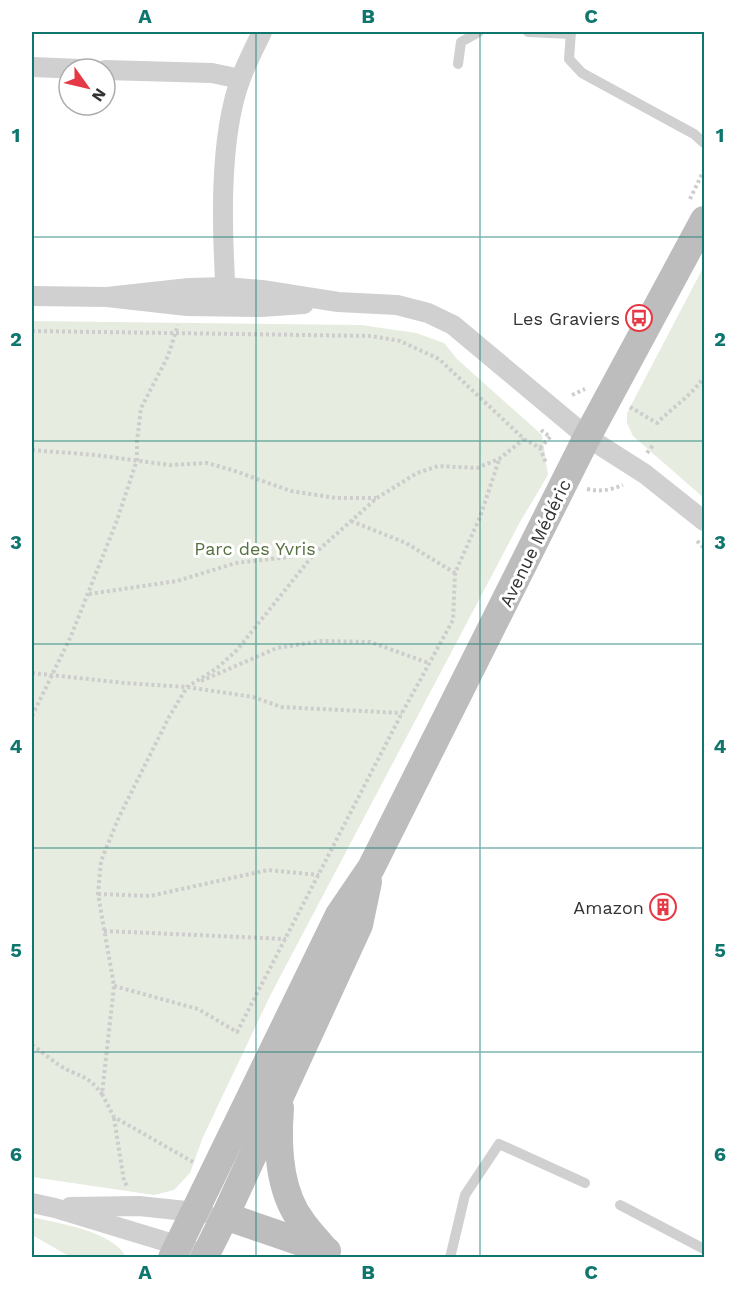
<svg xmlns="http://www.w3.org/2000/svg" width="736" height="1289" font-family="'Work Sans',sans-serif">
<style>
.green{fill:#e6ecdf}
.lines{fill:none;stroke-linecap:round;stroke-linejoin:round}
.path{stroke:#cdcdcd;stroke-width:4;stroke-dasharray:3 3;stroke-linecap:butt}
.service{stroke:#d0d0d0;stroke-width:10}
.minor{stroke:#d0d0d0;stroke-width:20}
.secondary{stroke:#bdbdbd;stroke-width:28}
.grid{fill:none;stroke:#0f766e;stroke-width:1.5;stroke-opacity:0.55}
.labels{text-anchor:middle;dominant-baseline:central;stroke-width:6;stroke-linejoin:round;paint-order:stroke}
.poi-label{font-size:18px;fill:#333;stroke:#fff;text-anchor:end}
.street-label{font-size:18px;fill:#333;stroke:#fff}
.park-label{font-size:18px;fill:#56703f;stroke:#fff}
.neatline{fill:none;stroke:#0f766e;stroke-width:2}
.grid-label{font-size:20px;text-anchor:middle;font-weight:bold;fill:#0f766e}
</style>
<rect width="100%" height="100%" fill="#fff"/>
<g class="green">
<path d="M 704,266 L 704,498 L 633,436 L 627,423 L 627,413 Z"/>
<path d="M 32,321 L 361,325 L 416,333 L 444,343 L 457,359 L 542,435 L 548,475 L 520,522 L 271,994 L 203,1137 L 190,1173 L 174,1190 L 154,1195 L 32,1177 Z"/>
<path d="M 32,1217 C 57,1223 113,1231 126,1257 L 77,1257 L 67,1255 L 32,1235 Z"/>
</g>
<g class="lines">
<g class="path">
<path d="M 690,199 L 704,170"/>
<path d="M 32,331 L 371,336 L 400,341 L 439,359 L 524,439 L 540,448 L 546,463"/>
<path d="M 572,395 L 585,389"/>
<path d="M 630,407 L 657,423 C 673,407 692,395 704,377"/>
<path d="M 541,430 L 550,437"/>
<path d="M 540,448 L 552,435"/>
<path d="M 32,450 L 95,455 L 170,465 L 207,463 L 232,470 L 291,491 L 336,498 L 376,498"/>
<path d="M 647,453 L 654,444"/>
<path d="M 587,489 C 601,492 610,490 623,485"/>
<path d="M 351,521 L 406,543 L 455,573"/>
<path d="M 697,541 L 704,548"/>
<path d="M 89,594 L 177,581 L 236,563 L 314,554"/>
<path d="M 32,673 L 125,683 L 187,687 L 253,697 L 281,707 L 402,713"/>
<path d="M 201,681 L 277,648 L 321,641 L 370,642 L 429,663"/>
<path d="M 32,716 L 71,636 L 116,523 L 137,460 L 137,441 L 141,408 L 168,356 L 178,325"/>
<path d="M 98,894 L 150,896 L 268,870 L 319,875"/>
<path d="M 104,931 L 286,939"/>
<path d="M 114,986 L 198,1009 L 237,1032 L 402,713 L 453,620 L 455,573 L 480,517 L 499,460"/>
<path d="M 32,1045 C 41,1051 50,1059 59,1065 C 79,1078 85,1072 102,1094"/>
<path d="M 114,1118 L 124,1181 L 127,1186"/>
<path d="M 193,1162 L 114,1117 L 102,1094 L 114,986 L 98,894 L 101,861 L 119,817 L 169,717 L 187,687 L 216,669 L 237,650 L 314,554 L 377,498 L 417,473 L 438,466 L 477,468 L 499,459 L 524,439"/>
</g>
<g class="service">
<path d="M 528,32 L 570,34"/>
<path d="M 571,32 L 569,59 L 582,73 L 694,134 L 704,143"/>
<path d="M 458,64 L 461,42 L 479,32"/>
<path d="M 620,1205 L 704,1249"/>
<path d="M 450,1258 L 465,1195 L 499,1144 L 585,1183"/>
</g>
<g class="minor">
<path d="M 32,67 L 81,69"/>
<path d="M 105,70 L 212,73 L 240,79"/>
<path d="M 32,296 L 107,297 L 187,306 L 261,307 L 304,304"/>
<path d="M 107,297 L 189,288 L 226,287 L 262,290 L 338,302 L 397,305 L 428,313 L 453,325 L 587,437 L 645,474 L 704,521"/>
<path d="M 226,298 C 222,233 218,139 241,78 C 247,62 255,47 262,32"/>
<path d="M 32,1203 L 55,1208 L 190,1249"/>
<path d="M 70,1207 L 139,1206 L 205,1213"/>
</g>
<g class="secondary">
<path d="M 280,1108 C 277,1145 278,1190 302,1222 C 309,1232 318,1241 326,1251"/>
<path d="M 225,1216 L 327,1251"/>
<path d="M 172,1258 L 339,915 L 371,868 L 587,437 L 704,220"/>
<path d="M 204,1258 L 225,1216 L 359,925 L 368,882"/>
</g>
</g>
<path class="grid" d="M 256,32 L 256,1258M 480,32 L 480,1258M 32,237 L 704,237M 32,441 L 704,441M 32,644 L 704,644M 32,848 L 704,848M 32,1052 L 704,1052"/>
<defs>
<symbol id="bus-ring" viewBox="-11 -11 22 22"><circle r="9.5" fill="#fff" stroke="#e63946" stroke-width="1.5"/><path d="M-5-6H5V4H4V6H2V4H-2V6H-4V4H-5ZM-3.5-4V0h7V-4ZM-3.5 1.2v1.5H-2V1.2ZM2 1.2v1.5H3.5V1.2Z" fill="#e63946"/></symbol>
<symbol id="building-ring" viewBox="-11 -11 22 22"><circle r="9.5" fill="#fff" stroke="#e63946" stroke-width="1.5"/><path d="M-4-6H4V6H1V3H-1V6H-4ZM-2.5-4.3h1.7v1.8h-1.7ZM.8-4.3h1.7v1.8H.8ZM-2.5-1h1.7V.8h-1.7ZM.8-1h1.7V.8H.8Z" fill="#e63946"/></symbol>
</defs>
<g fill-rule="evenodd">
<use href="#bus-ring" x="624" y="303" width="30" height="30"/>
<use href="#building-ring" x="648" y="892" width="30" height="30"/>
</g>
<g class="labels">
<g class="poi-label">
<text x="620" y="318">Les Graviers</text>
<text x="644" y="907">Amazon</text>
</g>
<g class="street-label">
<text transform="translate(535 543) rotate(-64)">Avenue Médéric</text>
</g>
<g class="park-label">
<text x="255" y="548">Parc des Yvris</text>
</g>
</g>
<rect width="736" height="1289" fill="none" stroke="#ffffff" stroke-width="66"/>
<g transform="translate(87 87) rotate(124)"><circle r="28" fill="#ffffff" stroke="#adadad" stroke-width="1.5"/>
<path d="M0-4.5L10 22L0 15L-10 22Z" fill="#e63946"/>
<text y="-9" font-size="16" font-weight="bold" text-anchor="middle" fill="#333333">N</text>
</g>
<rect x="33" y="33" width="670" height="1223" class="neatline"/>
<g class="grid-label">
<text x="145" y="23">A</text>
<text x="368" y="23">B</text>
<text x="591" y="23">C</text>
<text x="16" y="142">1</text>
<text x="720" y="142">1</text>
<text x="16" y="346">2</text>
<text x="720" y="346">2</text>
<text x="16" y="549">3</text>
<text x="720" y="549">3</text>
<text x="16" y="753">4</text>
<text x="720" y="753">4</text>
<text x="16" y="957">5</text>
<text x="720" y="957">5</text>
<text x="16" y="1161">6</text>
<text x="720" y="1161">6</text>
<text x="145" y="1279">A</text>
<text x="368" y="1279">B</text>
<text x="591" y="1279">C</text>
</g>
</svg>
